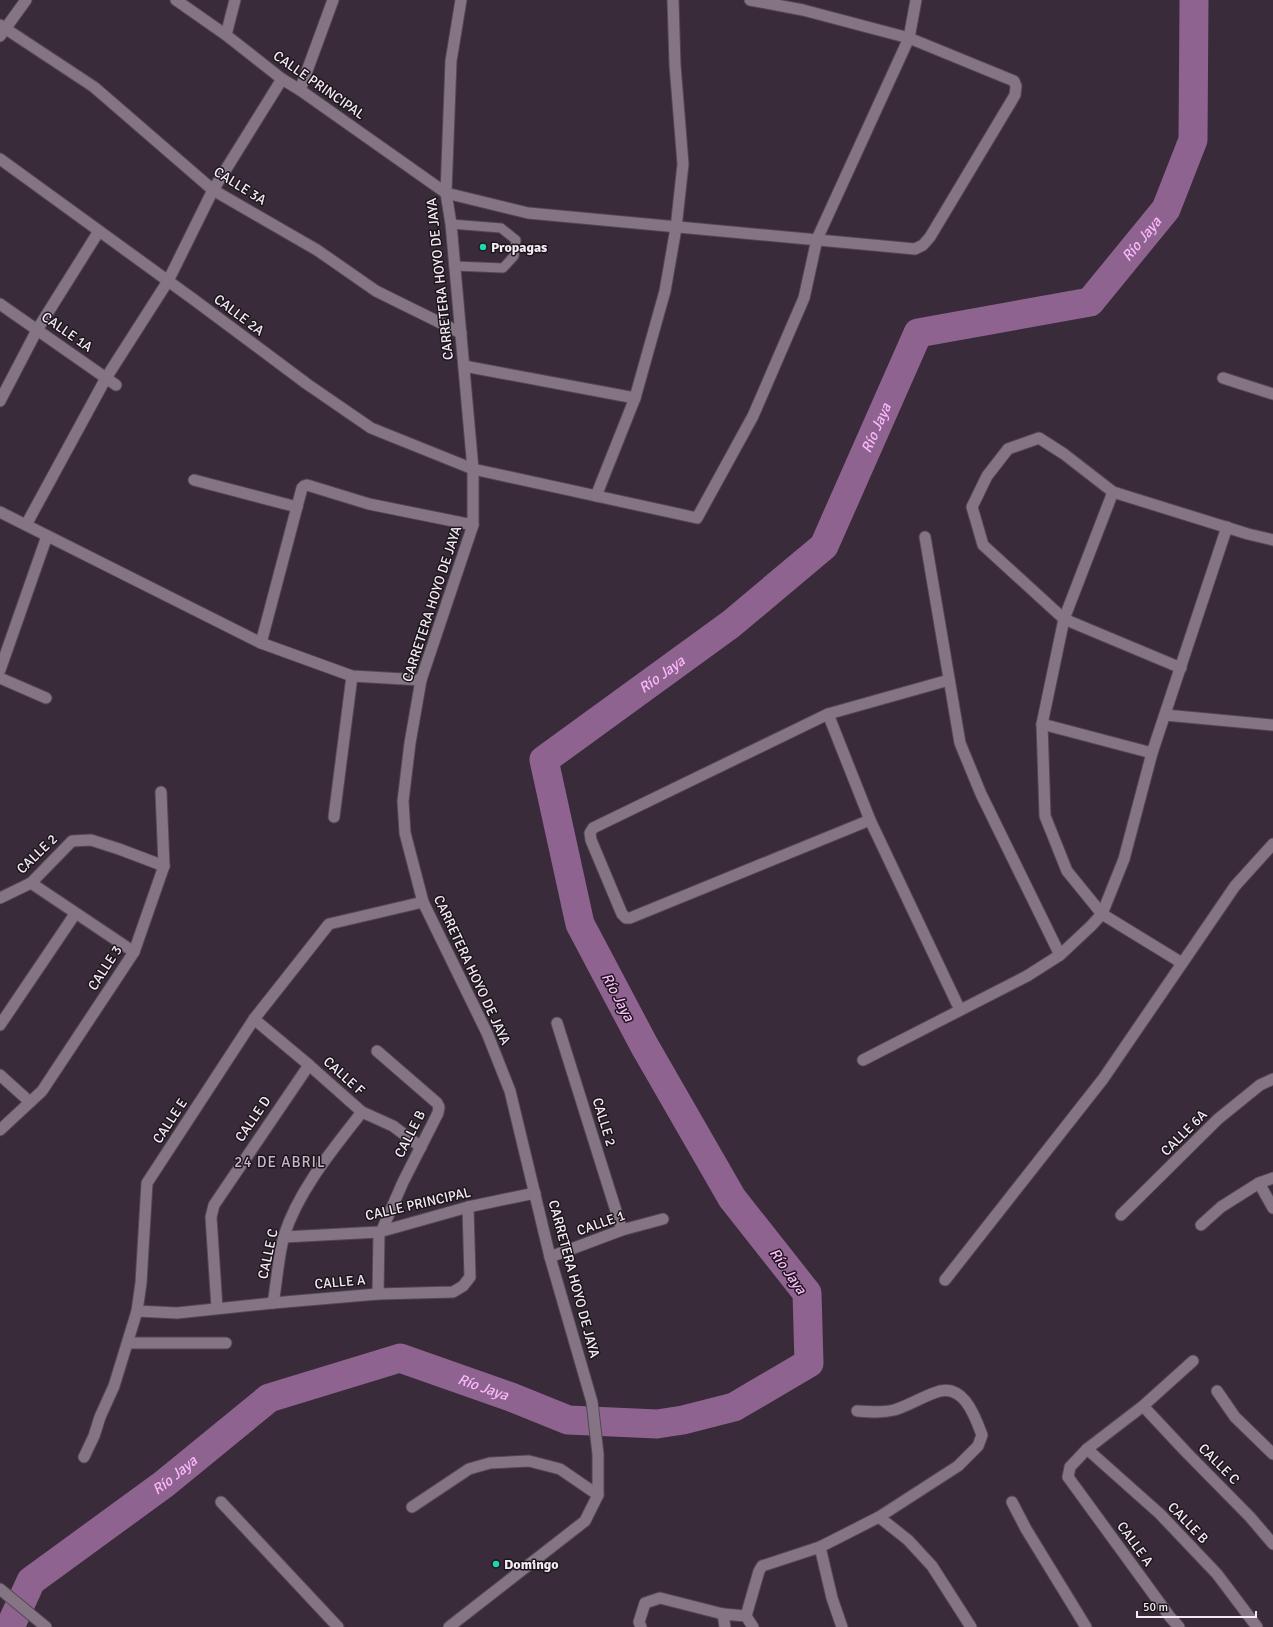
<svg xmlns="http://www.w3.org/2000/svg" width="1273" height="1627" font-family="Signika,sans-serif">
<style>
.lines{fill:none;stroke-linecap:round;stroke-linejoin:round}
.river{stroke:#8f6390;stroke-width:29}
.service-casing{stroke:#534753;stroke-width:11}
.minor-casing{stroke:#534753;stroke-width:13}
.tertiary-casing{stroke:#534753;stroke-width:13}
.service{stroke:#847484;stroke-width:9}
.minor{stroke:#847484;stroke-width:11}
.tertiary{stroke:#847484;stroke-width:11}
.poi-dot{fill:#20d5b0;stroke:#1c161c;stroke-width:1.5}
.labels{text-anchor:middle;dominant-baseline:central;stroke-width:3;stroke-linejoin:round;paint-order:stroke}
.street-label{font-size:14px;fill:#f3eaf3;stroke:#1c161c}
.poi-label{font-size:14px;font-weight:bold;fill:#f3eaf3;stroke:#1c161c;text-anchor:start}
.water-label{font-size:15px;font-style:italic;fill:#fab8fb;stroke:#1c161c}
.neighbourhood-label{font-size:15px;letter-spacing:1px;fill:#c9b7c9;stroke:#1c161c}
</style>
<rect width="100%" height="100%" fill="#392b39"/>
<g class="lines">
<path class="river" id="s1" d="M 10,1627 L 31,1581 L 164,1484 L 269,1398 L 400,1358 L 511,1397 L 568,1420 L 657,1424 L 683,1420 L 734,1407 L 809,1363 L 807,1293 L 732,1198 L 644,1045 L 580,924 L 544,760 L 731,624 L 824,546 L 918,333 L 1090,302 L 1166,209 L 1193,140 L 1194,0"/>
<defs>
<path id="service" d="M 451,224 L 501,228 L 516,240 L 514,256 L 503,268 L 454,266"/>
<g id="minor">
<path d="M 176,0 L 226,35 L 282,79 L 300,90 L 446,193 L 528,213 L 915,249 L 923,245 L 930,237 L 1015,95 L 1016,86 L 1014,81 L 909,38 L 803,10 L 750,0"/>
<path d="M 0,25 L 94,87 L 213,190 L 317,250 L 376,291 L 461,333"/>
<path d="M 226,35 L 235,0"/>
<path d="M 0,36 L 26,0"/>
<path d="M 300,90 L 333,0"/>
<path d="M 0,159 L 193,299 L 307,384 L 371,428 L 473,469 L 697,518 L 753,416 L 804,298 L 817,239 L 909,38 L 916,0"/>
<path d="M 0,304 L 116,385"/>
<path d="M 464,366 L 635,398"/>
<path d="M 1223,378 L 1273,394"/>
<path d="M 0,401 L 37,330 L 99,231"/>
<path d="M 194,480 L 297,507"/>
<path d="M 1113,492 L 1064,619 L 1042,724 L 1045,816 L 1067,871 L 1102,914 L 1182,963"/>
<path d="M 596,496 L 635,398 L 665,291 L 676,228 L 683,164 L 675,65 L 673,0"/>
<path d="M 0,512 L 261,643 L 352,676 L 421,680"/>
<path d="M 26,525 L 106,378 L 168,281 L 213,190 L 282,79"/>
<path d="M 925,537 L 960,743 L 981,794 L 1060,955"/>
<path d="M 261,643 L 302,488 L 304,486 L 307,485 L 369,504 L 473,525"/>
<path d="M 1181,668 L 1064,619 L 983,545 L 972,507 L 987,476 L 1008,449 L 1039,438 L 1064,454 L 1113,492 L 1248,534 L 1273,540"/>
<path d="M 0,670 L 47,536"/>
<path d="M 0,678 L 46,698"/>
<path d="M 828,714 L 870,820 L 960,1010"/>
<path d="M 1165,715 L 1273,725"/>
<path d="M 1042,724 L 1152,753"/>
<path d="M 334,817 L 352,676"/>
<path d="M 870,820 L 630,918 L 626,918 L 622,914 L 591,840 L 590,833 L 593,828 L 828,714 L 949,680"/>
<path d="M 31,883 L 134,952"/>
<path d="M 0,898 L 31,883 L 72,841 L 91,840 L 119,849 L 164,866"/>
<path d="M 254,1019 L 309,1065 L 362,1112 L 393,1126 L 421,1147"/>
<path d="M 557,1023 L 622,1230"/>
<path d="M 0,1025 L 75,914"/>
<path d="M 377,1051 L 437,1103 L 439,1107 L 438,1113 L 403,1182 L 382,1230"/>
<path d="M 863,1060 L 1027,976 L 1060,955 L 1091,926 L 1102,914 L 1124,859 L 1152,753 L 1227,527"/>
<path d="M 0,1075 L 30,1102"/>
<path d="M 0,1130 L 42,1091 L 134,952 L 164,866 L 161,792"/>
<path d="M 1259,1183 L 1273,1178"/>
<path d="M 1121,1215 L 1218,1119 L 1260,1085 L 1273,1079"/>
<path d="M 1201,1225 L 1221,1207 L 1259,1183 L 1273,1208"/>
<path d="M 284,1237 L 379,1232 L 468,1207 L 535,1193"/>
<path d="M 550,1257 L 622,1230 L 663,1219"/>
<path d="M 945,1280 L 1103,1079 L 1235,886 L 1273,844"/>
<path d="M 378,1294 L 379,1232"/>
<path d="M 273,1303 C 277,1282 278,1257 284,1236 C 298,1191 333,1149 362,1112"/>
<path d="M 217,1308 L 211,1217 L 214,1205 L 309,1065"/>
<path d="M 137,1311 L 177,1313 L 273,1303 L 378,1294 L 453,1292 L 463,1286 L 470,1277 L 468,1207"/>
<path d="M 128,1343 L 226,1343"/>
<path d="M 1217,1391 L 1235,1417 L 1273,1454"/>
<path d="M 1143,1406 L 1187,1453 L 1250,1517 L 1273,1544"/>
<path d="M 1087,1449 L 1160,1514 L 1217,1574 L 1257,1627"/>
<path d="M 84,1457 L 94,1436 L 100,1417 L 114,1386 L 137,1311 L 141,1283 L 147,1183 L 254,1019 L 329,924 L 423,902"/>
<path d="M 221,1502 L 338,1627"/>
<path d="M 1012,1502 L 1026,1529 L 1086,1627"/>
<path d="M 412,1507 L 469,1469 L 490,1463 L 529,1461 L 560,1469 L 598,1495"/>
<path d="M 879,1517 L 908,1540 L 932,1566 L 971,1627"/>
<path d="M 820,1547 L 832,1598 L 842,1627"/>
<path d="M 0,1589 L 46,1627"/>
<path d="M 723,1614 L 725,1627"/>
<path d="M 746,1616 L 759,1571 L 762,1566 L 820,1547 L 879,1517 L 958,1466 L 978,1446 L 982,1435 C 974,1413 962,1381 934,1393 C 920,1398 908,1406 894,1410 C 882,1413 870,1412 857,1411"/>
<path d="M 746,1616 L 753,1627"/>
<path d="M 641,1627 L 639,1622 L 645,1603 L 660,1598 L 723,1614 L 746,1616"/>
<path d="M 1179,1627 L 1170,1617 L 1068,1477 L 1070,1467 L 1087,1449 L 1143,1406 L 1193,1361"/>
</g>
<path id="tertiary" d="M 449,1627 L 585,1521 L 598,1495 L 598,1454 L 592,1402 L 550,1257 L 510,1091 L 487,1033 L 423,902 L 405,833 L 403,801 L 410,743 L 421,680 L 473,525 L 473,469 L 451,224 L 446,193 L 451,61 L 461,0"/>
</defs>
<use href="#service" class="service-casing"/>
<use href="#minor" class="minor-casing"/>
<use href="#tertiary" class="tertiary-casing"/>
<use href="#service" class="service"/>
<use href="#minor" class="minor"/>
<use href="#tertiary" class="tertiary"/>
</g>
<g class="poi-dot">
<circle cx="483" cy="247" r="4"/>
<circle cx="496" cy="1564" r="4"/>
</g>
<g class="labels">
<g class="street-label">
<text transform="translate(319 85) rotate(35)">CALLE PRINCIPAL</text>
<text transform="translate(240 186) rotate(32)">CALLE 3A</text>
<text transform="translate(440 279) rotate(-96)">CARRETERA HOYO DE JAYA</text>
<text transform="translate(239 315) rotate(37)">CALLE 2A</text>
<text transform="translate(67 332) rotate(35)">CALLE 1A</text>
<text transform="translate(432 604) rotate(-72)">CARRETERA HOYO DE JAYA</text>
<text transform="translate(37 854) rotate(-44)">CALLE 2</text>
<text transform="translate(105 968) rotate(-57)">CALLE 3</text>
<text transform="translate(472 970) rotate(65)">CARRETERA HOYO DE JAYA</text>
<text transform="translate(344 1076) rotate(42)">CALLE F</text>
<text transform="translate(253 1119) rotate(-56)">CALLE D</text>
<text transform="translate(170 1121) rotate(-57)">CALLE E</text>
<text transform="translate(604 1122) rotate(73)">CALLE 2</text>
<text transform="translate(1184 1133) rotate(-45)">CALLE 6A</text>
<text transform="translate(410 1134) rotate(-63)">CALLE B</text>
<text transform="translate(418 1204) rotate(-13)">CALLE PRINCIPAL</text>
<text transform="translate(601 1223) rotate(-19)">CALLE 1</text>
<text transform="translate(268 1254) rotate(-78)">CALLE C</text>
<text transform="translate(574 1279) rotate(75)">CARRETERA HOYO DE JAYA</text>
<text transform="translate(340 1282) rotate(-5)">CALLE A</text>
<text transform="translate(1219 1464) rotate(45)">CALLE C</text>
<text transform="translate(1188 1523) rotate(46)">CALLE B</text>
<text transform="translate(1135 1544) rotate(54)">CALLE A</text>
</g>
<g class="poi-label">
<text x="491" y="247">Propagas</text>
<text x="504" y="1564">Domingo</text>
</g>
<g class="water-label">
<text stroke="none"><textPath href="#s1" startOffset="2436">Río Jaya</textPath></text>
<text stroke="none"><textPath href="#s1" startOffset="2076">Río Jaya</textPath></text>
<text stroke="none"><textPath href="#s1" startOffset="1740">Río Jaya</textPath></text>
<text transform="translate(618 997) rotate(62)">Río Jaya</text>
<text transform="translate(788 1271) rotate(55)">Río Jaya</text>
<text stroke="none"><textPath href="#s1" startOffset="576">Río Jaya</textPath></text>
<text stroke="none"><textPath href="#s1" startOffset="229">Río Jaya</textPath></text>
</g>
<g class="neighbourhood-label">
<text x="280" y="1162">24 DE ABRIL</text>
</g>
</g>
<path d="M1137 1611v6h119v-6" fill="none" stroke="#f3eaf3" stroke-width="2"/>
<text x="1143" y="1611" font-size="12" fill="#f3eaf3" stroke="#1c161c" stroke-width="3" paint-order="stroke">50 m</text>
</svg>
